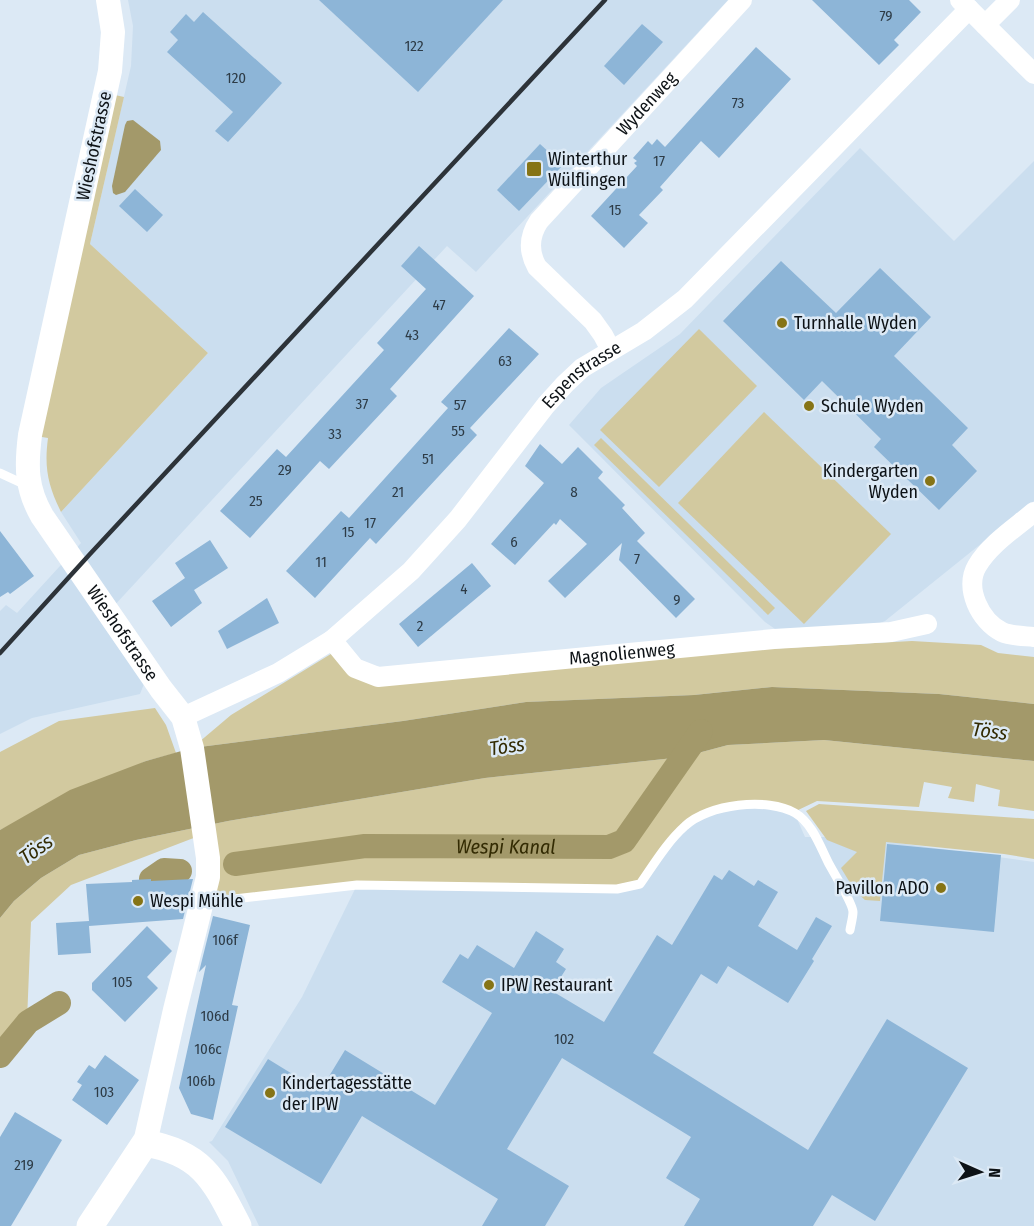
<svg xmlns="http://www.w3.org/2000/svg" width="1034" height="1226" font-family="'Fira Sans Condensed',sans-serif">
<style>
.built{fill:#cbdeef}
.green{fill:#d2c99f}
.water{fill:#a3996a}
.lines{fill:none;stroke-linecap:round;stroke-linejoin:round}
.canal{stroke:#a3996a;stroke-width:24}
.building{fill:#8db5d7}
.service{stroke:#fff;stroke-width:9}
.minor{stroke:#fff;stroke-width:20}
.tertiary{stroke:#fff;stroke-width:24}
.secondary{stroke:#fff;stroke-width:27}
.rail{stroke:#2d3339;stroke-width:4.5}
.poi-dot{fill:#867416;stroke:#dce9f5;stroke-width:2}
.labels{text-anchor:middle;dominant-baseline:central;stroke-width:5;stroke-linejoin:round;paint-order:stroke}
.number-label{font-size:15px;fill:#2d3b46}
.street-label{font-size:18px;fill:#0d1216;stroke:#dce9f5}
.poi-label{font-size:18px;fill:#0d1216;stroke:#dce9f5;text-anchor:start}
.water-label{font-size:20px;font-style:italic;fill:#332b03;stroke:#dce9f5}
</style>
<rect width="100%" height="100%" fill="#dce9f5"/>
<g class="built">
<path d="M 128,0 L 728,0 L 476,272 L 447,246 L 100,621 L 144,684 L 140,694 L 32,718 L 0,734 L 0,611 L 6,605 L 17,613 L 81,543 L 61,512 L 208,353 L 90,244 L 131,66 L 133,26 Z"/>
<path d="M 860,148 L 954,241 L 1034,161 L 1034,501 L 885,621 L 875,625 L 778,631 L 765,622 L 569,425 L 601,388 L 680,334 Z"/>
<path d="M 740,805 L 794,812 L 805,837 L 855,837 L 1034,862 L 1034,1226 L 259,1226 L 228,1161 L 209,1142 L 212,1141 L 302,997 L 357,885 L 687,824 Z"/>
</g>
<g class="green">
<path d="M 106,93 L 124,97 L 90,244 L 208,353 L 61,512 C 48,485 44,468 48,438 L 30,435 Z"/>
<path d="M 699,329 L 757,386 L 659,487 L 600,430 Z"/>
<path d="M 764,412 L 891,534 L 804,624 L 678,503 Z"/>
<path d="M 601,438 L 775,608 L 768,615 L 594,445 Z"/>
<path d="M 912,641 L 981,645 L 998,653 L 1034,657 L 1034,704 L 939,694 L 772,687 L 694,695 L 526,702 L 403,721 L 192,748 L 231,715 L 339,649 L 378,677 L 580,659 Z"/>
<path d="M 155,708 L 166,725 L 176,753 L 146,761 L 0,830 L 0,752 L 59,721 Z"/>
<path d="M 824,740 L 1034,761 L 1034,811 L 998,806 L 1000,790 L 976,784 L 974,802 L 948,798 L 952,787 L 924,782 L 919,807 L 817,801 L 794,812 L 740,805 L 687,824 L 640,884 L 617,889 L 357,885 L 216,901 L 204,834 L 71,885 L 31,922 L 27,1021 L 0,1063 L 0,918 L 14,901 L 41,878 L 79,855 L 136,840 L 228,821 L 485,778 L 683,757 L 728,745 Z"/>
<path d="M 819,804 L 1034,819 L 1034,859 L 1004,854 L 886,842 L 880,901 L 865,900 L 855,891 L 841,868 L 857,852 L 827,840 L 806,811 Z"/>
</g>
<g class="water">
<path d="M 133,120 L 160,141 L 161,150 L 125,192 L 116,195 L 113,193 L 112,186 L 125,125 L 127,121 Z"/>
<path d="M 772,687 L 939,694 L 1034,704 L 1034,761 L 824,740 L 728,745 L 683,757 L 485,778 L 228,821 L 136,840 L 79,855 L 41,878 L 14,901 L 0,918 L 0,830 L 70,790 L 146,761 L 192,748 L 403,721 L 526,702 L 694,695 Z"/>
</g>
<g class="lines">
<g class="canal">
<path id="s1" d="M 235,864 L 365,846 L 609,847 L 624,841 L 701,731"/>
<path d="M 151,879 L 164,870 L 180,871"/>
<path d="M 0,1056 L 28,1022 L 59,1003"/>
</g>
</g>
<g class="building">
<path d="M 319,0 L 503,0 L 418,92 Z"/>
<path d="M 812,0 L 909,0 L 921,12 L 894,40 L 899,45 L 879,65 Z"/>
<path d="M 203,12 L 282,83 L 228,142 L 215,131 L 233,112 L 167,52 L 178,40 L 170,32 L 186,14 L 194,22 Z"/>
<path d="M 642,24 L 663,42 L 624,85 L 604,66 Z"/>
<path d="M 756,47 L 791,79 L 719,158 L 701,141 L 660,187 L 663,190 L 639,215 L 648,223 L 624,248 L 591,216 L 637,166 L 634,163 L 637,161 L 633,158 L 648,141 L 652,145 L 657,139 L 665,147 Z"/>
<path d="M 540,144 L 563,165 L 519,211 L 497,190 Z"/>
<path d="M 135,189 L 163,215 L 147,232 L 119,206 Z"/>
<path d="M 419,246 L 474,296 L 390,389 L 397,396 L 329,469 L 320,461 L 250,538 L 220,511 L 277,449 L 286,457 L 384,350 L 377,343 L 426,289 L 401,266 Z"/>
<path d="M 781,261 L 836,313 L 880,268 L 931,317 L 894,356 L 968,428 L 952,445 L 977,471 L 939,510 L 874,447 L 881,439 L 822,381 L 804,400 L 723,321 Z"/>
<path d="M 509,328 L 539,354 L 470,428 L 477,435 L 463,450 L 376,544 L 370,538 L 315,598 L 286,571 L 341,511 L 349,518 L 448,408 L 441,402 Z"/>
<path d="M 540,444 L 562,464 L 578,447 L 603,472 L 598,478 L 625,505 L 622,508 L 645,533 L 637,541 L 695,599 L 676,618 L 619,560 L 622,543 L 565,598 L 548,581 L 587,544 L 560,519 L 556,525 L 554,523 L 515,565 L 491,544 L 544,483 L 525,466 Z"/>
<path d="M 0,531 L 34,576 L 10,594 L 8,592 L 0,597 Z"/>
<path d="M 210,540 L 228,568 L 194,590 L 202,603 L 171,627 L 152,601 L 185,578 L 175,563 Z"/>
<path d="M 472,563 L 491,586 L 418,647 L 399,624 Z"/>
<path d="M 267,598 L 279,623 L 227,649 L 218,631 Z"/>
<path d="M 887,844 L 1001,855 L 994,932 L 880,921 Z"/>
<path d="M 729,870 L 754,886 L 758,880 L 778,892 L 758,926 L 797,950 L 816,917 L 832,926 L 812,959 L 814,961 L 788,1003 L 728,966 L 717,984 L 701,974 L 653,1053 L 808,1150 L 887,1019 L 968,1068 L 875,1221 L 832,1195 L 813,1226 L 684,1226 L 700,1199 L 666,1178 L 691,1137 L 562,1058 L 507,1149 L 569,1186 L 545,1226 L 482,1226 L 498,1199 L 362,1116 L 321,1184 L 225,1127 L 268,1059 L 320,1091 L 345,1050 L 435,1105 L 492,1013 L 442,982 L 460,954 L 468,959 L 477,945 L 514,968 L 536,931 L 564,949 L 556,962 L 566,969 L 552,991 L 604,1022 L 657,935 L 672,945 L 714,875 L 722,880 Z"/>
<path d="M 151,879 L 151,881 L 193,879 L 183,919 L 89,926 L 91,953 L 58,955 L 56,923 L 89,921 L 86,884 L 132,882 L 132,880 Z"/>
<path d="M 213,916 L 250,925 L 232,1005 L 238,1006 L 213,1120 L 191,1114 L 179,1088 L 206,965 L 199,972 Z"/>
<path d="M 147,926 L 172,951 L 147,977 L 158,988 L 125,1022 L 92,990 L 92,983 Z"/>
<path d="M 105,1055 L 139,1080 L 107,1125 L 72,1100 L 82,1085 L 77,1082 L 89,1065 L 95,1069 Z"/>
<path d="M 15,1112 L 62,1140 L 11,1226 L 0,1226 L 0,1137 Z"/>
</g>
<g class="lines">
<g class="service">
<path d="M 0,473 L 28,486"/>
<path d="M 203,898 L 216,901 L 357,885 L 617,889 L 640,884 C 654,864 667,842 685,826 C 708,804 768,797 795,813 C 812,823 820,846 828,862 C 833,872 853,903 853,912 C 853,917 851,924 850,930"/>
</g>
<g class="minor">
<path d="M 960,0 L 1034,74"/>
<path d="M 985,25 L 1010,0"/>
<path id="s2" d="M 611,350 L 603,335 L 593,321 L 537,267 C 528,251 529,236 539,221 L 742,0"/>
<path d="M 1034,512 C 1015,528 990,544 977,566 C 964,588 980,621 1002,632 C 1010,636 1025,636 1034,637"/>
<path id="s3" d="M 332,640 L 355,668 L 378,677 L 774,639 L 891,632 L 927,624"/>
<path id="s4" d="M 183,717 L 278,673 L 332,640 L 411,571 L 458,519 L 546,405 L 565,384 L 582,368 L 644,331 L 685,299 L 969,9"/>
</g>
<path class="tertiary" id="s5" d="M 108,0 L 113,32 L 110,71 L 30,435 C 26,467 26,488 42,516 L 161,689 L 183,717 L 192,748 L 208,858 L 208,877 L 175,1010 L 145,1143"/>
<path class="secondary" d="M 90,1226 L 145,1143 C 202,1153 214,1179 238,1226"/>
<path class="rail" d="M 0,653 L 90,554 L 605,0"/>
</g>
<g class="poi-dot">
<rect x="526" y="161" width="16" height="16" rx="3"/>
<circle cx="782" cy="323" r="6"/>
<circle cx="809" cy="406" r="6"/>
<circle cx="930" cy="481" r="6"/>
<circle cx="941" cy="888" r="6"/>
<circle cx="138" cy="901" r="6"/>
<circle cx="489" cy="985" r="6"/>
<circle cx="270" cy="1093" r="6"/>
</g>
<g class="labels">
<g class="number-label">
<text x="886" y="16">79</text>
<text x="414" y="46">122</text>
<text x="236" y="78">120</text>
<text x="738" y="103">73</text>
<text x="659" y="161">17</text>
<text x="615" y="210">15</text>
<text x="439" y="305">47</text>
<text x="412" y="335">43</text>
<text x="505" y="361">63</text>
<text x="362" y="404">37</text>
<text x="460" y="405">57</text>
<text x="458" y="431">55</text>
<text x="335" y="434">33</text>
<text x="428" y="459">51</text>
<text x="285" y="470">29</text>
<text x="398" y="492">21</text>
<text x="574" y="492">8</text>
<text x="256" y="501">25</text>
<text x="370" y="523">17</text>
<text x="348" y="532">15</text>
<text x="514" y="542">6</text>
<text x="637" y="559">7</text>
<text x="321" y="562">11</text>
<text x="464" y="589">4</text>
<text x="677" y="600">9</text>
<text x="420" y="626">2</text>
<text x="225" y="940">106f</text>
<text x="122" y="982">105</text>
<text x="215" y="1016">106d</text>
<text x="564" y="1039">102</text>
<text x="208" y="1049">106c</text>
<text x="201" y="1081">106b</text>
<text x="104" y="1092">103</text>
<text x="24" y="1165">219</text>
</g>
<g class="street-label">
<text stroke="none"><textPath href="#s2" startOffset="320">Wydenweg</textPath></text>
<text transform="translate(94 146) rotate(-78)">Wieshofstrasse</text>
<text stroke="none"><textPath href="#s4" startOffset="534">Espenstrasse</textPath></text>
<text stroke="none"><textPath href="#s5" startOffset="670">Wieshofstrasse</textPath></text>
<text stroke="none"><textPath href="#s3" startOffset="306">Magnolienweg</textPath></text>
</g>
<g class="poi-label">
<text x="548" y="159">Winterthur<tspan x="548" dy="21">Wülflingen</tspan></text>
<text x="794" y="323">Turnhalle Wyden</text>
<text x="821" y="406">Schule Wyden</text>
<text x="918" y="471" text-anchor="end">Kindergarten<tspan x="918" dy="21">Wyden</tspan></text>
<text x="929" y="888" text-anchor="end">Pavillon ADO</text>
<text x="150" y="901">Wespi Mühle</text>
<text x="501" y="985">IPW Restaurant</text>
<text x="282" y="1083">Kindertagesstätte<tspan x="282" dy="21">der IPW</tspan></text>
</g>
<g class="water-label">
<text transform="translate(990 731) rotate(7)">Töss</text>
<text transform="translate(507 746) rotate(-8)">Töss</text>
<text stroke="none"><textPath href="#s1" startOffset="272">Wespi Kanal</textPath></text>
<text transform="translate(36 849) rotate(-35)">Töss</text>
</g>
</g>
<g transform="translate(980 1172) rotate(93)" stroke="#dce9f5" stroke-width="4.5" paint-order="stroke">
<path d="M0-4.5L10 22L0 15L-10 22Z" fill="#0d1216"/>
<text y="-9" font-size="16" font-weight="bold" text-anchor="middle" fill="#0d1216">N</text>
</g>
</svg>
